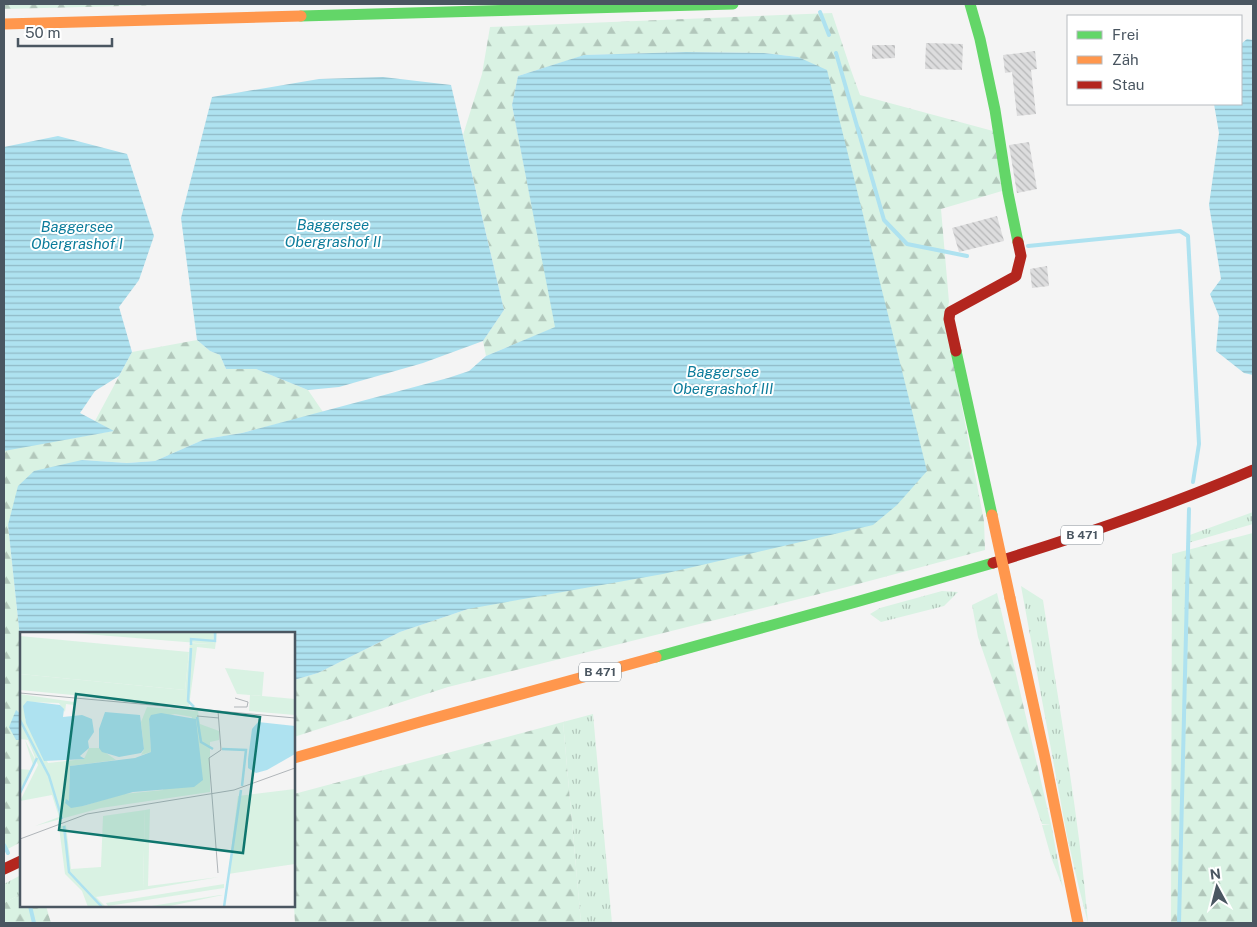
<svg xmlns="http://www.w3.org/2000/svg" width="1257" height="927" font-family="'Public Sans',sans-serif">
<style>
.grass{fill:url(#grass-tufts)}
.forest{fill:url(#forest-firs)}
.water{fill:url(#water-rules)}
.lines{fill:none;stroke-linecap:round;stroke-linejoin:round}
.stream{stroke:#aee2f0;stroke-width:4}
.building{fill:url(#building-back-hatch)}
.fast{stroke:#63d668;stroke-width:11}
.slow{stroke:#ff974d;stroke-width:11}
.jam{stroke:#b3261e;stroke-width:11}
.slow-bridge{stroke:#ff974d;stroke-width:11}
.labels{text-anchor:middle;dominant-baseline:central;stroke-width:4;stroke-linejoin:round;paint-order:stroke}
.shield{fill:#fff;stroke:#808990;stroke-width:1}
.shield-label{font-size:12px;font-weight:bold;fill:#4a5661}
.water-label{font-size:15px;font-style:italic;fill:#0c7c9b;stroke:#fff}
.inset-river{fill:none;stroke:#aee2f0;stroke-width:2.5}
.inset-road{fill:none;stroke:#b0b5b9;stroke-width:1}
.view{fill:#0f766e;fill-opacity:0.15;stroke:#0f766e;stroke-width:2.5}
.inset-edge{fill:none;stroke:#4a5661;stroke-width:2.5}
</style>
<defs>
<pattern id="grass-tufts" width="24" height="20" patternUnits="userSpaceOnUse" patternTransform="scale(1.25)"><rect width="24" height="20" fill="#d9f2e3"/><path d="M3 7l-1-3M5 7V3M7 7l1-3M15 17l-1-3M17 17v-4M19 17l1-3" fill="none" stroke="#b2c7bb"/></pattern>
<pattern id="forest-firs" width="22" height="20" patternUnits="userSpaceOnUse" patternTransform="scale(1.25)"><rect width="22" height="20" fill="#d9f2e3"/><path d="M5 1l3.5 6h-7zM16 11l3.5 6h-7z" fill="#b2c7bb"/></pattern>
<pattern id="water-rules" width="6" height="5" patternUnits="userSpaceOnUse" patternTransform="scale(1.25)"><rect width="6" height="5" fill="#aee2f0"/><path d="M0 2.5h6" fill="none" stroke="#90bac6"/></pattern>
<pattern id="building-back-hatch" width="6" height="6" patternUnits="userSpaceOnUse" patternTransform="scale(1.25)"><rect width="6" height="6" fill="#ddddde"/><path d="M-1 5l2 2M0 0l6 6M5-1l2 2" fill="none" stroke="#b5b6b7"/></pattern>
</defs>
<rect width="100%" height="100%" fill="#f4f4f4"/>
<g class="grass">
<path d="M 1253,512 L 1253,524 L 1188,543 L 1187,536 Z"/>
<path d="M 1021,586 L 1043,600 C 1059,708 1079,815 1088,923 L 1079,888 L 1067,836 Z"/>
<path d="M 942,591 L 958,592 L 944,606 L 881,622 L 870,614 L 880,608 Z"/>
<path d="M 593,714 L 612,923 L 581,923 L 563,722 Z"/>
<path d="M 1051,824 L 1063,888 L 1051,857 L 1042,825 Z"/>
<path d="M 21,875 L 21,894 L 4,903 L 4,884 Z"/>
</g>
<g class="forest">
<path d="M 4,4 L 204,4 L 4,9 Z"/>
<path d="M 832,13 L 852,73 L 860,95 L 993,131 L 1002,191 L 941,209 L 949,302 L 945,319 L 984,521 L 985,550 L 843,588 L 448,687 L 294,737 L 294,680 L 318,673 L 400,632 L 468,609 L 798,57 L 764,53 L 686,52 L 585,55 L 518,76 L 512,105 L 556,327 L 486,356 L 483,341 L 504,310 L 463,135 L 482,74 L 490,27 Z"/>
<path d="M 197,340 L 210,351 L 220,355 L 226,369 L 256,369 L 308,390 L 323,412 L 242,433 L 205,439 L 155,461 L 127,463 L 82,460 L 8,525 L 21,647 L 21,714 L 16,710 L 16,740 L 21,740 L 21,842 L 4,851 L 4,450 L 113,431 L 95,421 L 132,352 Z"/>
<path d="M 1253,533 L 1253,923 L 1171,923 L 1172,554 Z"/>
<path d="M 997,593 L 1051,824 L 1042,824 L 978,637 L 972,605 Z"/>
<path d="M 563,722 L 581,923 L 295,923 L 294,906 L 294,794 Z"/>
<path d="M 21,894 L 21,906 L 46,906 L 51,923 L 4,923 L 4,903 Z"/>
</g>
<g class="water">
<path d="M 1247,39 L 1253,40 L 1253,375 L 1244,373 L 1216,351 L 1219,316 L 1210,294 L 1221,279 L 1209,205 L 1219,133 L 1214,104 L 1241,104 L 1241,44 Z"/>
<path d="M 686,52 L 764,53 L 798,57 L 827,70 L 927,471 L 897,505 L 873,525 L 663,574 L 468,609 L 400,632 L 318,673 L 294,680 L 294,633 L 21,633 L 21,647 L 8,525 L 18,486 L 34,471 L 82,460 L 127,463 L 155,461 L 205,439 L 242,433 L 448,378 L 469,371 L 486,356 L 555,327 L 512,105 L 518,76 L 584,55 Z"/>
<path d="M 383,77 L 451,85 L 504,310 L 483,341 L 423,363 L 339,387 L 308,390 L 256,369 L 226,369 L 220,355 L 210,351 L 197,340 L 181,218 L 212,97 L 319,79 Z"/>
<path d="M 58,136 L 127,154 L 154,236 L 139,280 L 119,307 L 132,352 L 119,376 L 95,391 L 80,413 L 114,431 L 4,451 L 4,147 Z"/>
<path d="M 16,710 L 21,714 L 21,740 L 16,740 L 9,727 Z"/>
</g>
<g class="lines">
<g class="stream">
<path d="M 820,12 L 829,35"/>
<path d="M 836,53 L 884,220 L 907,244 L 967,256"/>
<path d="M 1028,246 L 1180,231 L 1188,236 L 1199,444 L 1193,482"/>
<path d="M 4,845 L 8,853"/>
<path d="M 30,906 L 34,923"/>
<path d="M 1179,923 L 1189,509"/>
</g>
</g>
<g class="building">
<path d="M 926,43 L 963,44 L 962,70 L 925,69 Z"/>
<path d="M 872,45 L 895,45 L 895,58 L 872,59 Z"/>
<path d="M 1035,51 L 1037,69 L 1031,70 L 1036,114 L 1017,116 L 1012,72 L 1005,73 L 1003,55 Z"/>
<path d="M 1029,142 L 1037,189 L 1017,193 L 1009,145 Z"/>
<path d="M 997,216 L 1004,241 L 959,252 L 952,228 Z"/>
<path d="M 1047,266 L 1049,286 L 1032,288 L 1030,269 Z"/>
</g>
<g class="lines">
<g class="fast">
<path d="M 970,4 L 980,39 L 995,110 L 1008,193 L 1018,242"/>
<path d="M 301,16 L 733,4"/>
<path d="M 956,351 L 992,515"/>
<path d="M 656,657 L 856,602 L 993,563"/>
</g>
<g class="slow">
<path d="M 4,24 L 301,16"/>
<path d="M 1010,598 L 1045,758 L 1078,923"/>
<path d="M 294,758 L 420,722 L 656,657"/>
</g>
<g class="jam">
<path d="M 956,351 L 949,319 L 950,312 L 1016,276 L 1021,256 L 1018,242"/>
<path d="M 993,563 C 1081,536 1168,506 1253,470"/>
<path d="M 4,869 L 21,861"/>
</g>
<path class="slow-bridge" d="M 992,515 L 1010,598"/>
</g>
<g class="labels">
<g class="shield">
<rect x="1061" y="525.5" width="42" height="19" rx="4"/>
<rect x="579" y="662.5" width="42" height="19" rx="4"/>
</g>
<g class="shield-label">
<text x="1082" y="535">B 471</text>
<text x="600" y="672">B 471</text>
</g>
<g class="water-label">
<text x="333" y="224">Baggersee<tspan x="333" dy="17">Obergrashof II</tspan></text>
<text x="77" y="226">Baggersee<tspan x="77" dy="17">Obergrashof I</tspan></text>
<text x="723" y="371">Baggersee<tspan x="723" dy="17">Obergrashof III</tspan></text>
</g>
</g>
<g transform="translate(20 632)">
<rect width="275" height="275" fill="#f4f4f4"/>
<path d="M 41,0 L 194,0 L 193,12 L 190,12 ZM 0,4 L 169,20 L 165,58 L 0,42 ZM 205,36 L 244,40 L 242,64 L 217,62 ZM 5,108 L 16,129 L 0,158 L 0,137 L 11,138 L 13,133 ZM 130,177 L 128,254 L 199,245 L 123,258 L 125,178 Z" fill="#d9f2e3"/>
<path d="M 194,0 L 197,0 L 195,17 L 177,15 L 169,74 L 0,58 L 0,42 L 165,58 L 170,11 L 193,12 ZM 0,62 L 54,70 L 54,73 L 46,72 L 45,80 L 39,71 L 11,70 L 5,87 L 28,131 L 64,127 L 69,116 L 79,116 L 96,128 L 50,134 L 49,169 L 44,169 L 63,174 L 103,162 L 143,158 L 172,85 L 155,82 L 129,87 L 131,120 L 121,123 L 124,117 L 121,90 L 127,75 L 178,79 L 180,92 L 199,99 L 199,108 L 190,110 L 190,160 L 81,176 L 15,194 L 39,185 L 32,163 L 0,169 L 18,133 L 8,108 L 0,107 ZM 230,63 L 275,67 L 275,83 L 229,79 ZM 275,157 L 275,232 L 208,242 L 218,164 ZM 125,178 L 123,258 L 76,265 L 86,275 L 68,275 L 62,259 L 45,242 L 39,195 L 46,193 L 51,237 L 81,235 L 83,184 ZM 204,252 L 204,256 L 88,274 L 86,271 ZM 203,263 L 145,275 L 125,275 L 200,263 Z" fill="#d9f2e3"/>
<path d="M 7,69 L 40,73 L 44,77 L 43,85 L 62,83 L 72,87 L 74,100 L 68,109 L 69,116 L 60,124 L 65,127 L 24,129 L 6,91 L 3,74 ZM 85,80 L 120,83 L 124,117 L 121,121 L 99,125 L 82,120 L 79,116 L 79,97 ZM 141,81 L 176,87 L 183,148 L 174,155 L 113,160 L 63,174 L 51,176 L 45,171 L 46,167 L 49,169 L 50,134 L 115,126 L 131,120 L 129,87 L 131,83 ZM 238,90 L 275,94 L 275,122 L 247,138 L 236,141 L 228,136 L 228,127 L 232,97 Z" fill="#aee2f0"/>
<path class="inset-river" d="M 171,13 L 171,7 L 195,9 L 195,0M 171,16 L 168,69 L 174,75M 177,85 L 181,110 L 193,117M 0,88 L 29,144 L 42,187M 202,117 L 226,118 L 222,154M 0,161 L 17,126M 44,194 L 49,240 L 82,275M 204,275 L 221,158"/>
<path class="inset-road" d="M 0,61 L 275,86M 214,75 L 227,75 L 228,70 L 215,66M 198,79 L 201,118 L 189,126 L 198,241M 177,84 L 199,86M 0,207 L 67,182 L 214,158 L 275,136"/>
<path class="view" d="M 56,62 L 240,85 L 223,221 L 39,198 Z"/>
<rect width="275" height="275" class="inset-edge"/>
</g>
<rect width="1257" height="927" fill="none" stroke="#4a5661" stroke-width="10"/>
<rect x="1067" y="15" width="175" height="90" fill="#ffffff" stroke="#b7bbc0"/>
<rect x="1077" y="31" width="25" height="8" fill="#63d668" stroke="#b7bbc0"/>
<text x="1112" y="40" font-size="15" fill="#4a5661">Frei</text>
<rect x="1077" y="56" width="25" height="8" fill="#ff974d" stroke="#b7bbc0"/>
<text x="1112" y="65" font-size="15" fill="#4a5661">Zäh</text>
<rect x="1077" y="81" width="25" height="8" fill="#b3261e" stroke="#b7bbc0"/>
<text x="1112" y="90" font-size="15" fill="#4a5661">Stau</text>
<g transform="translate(1217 887) rotate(353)" stroke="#ffffff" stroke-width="4" paint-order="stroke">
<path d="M0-4L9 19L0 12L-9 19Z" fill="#4a5661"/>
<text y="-8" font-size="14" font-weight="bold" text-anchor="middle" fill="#4a5661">N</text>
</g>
<path d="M18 38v8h94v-8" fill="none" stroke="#4a5661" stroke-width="2.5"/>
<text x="25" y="38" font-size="15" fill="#4a5661" stroke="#ffffff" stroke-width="4" paint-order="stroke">50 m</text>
</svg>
